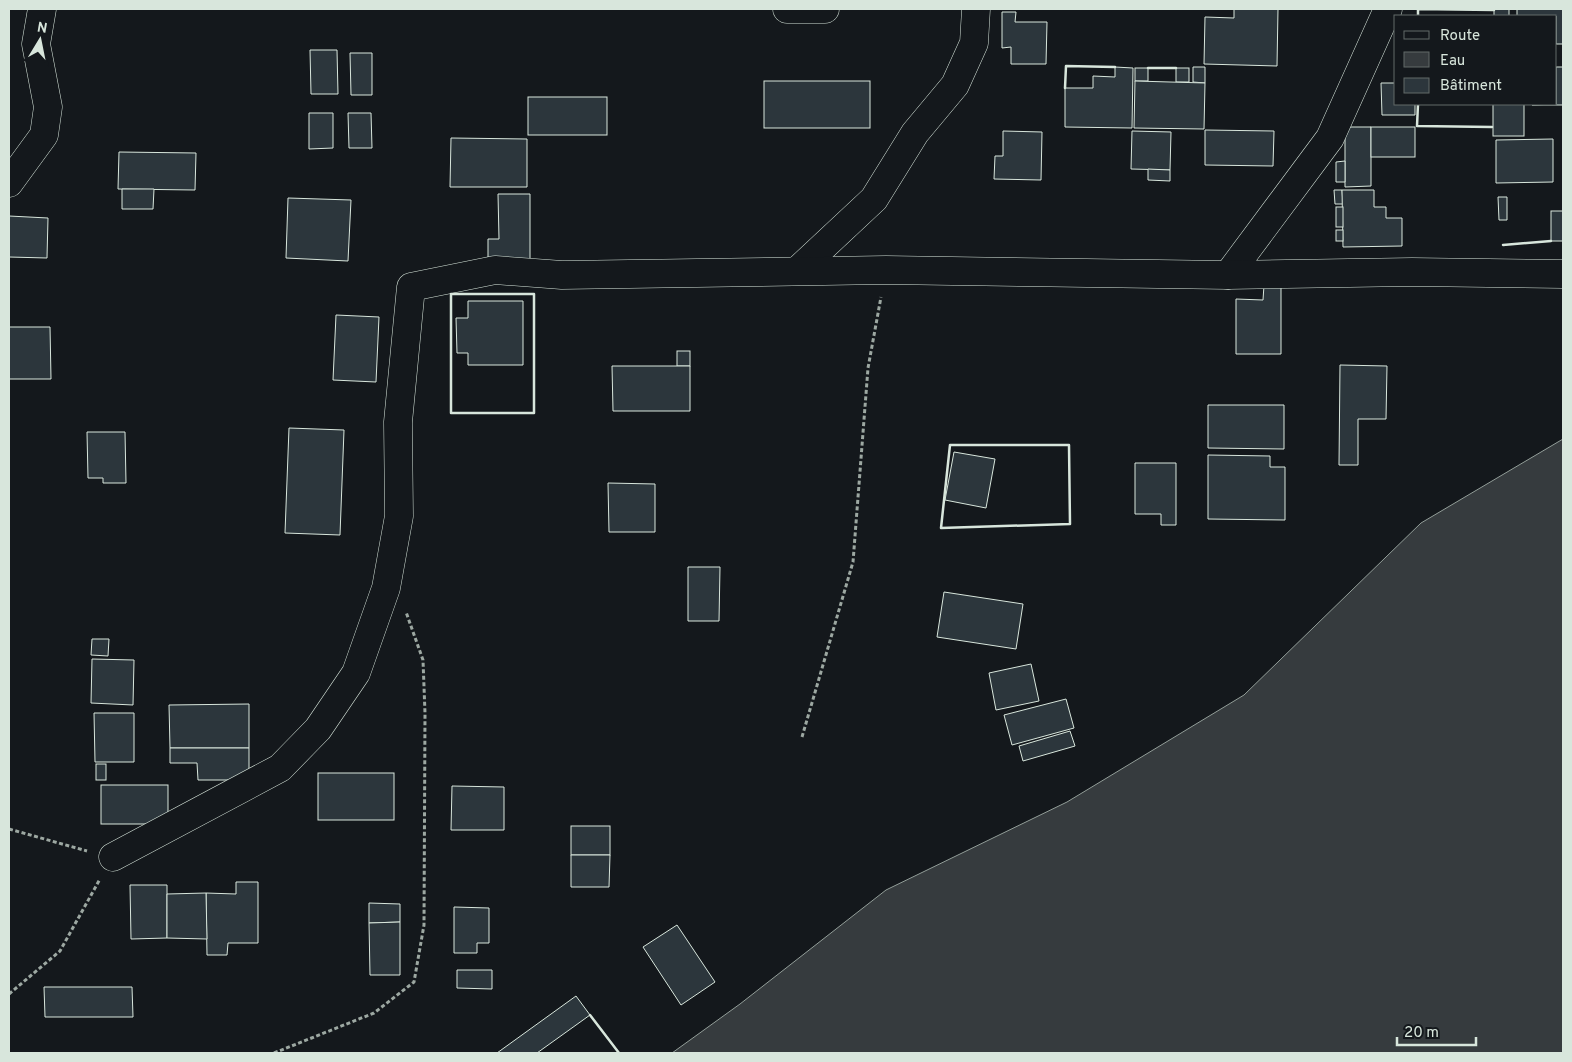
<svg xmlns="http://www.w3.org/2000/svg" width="1572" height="1062" font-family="Overpass,sans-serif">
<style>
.water{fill:#363b3e;stroke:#939e99}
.building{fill:#2c363c;stroke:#d8e6dc}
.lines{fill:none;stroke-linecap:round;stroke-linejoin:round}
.minor-casing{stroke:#d8e6dc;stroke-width:29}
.path{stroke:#9da8a2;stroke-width:3;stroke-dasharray:4 2.5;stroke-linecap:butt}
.minor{stroke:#14181c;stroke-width:28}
.wall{stroke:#d8e6dc;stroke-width:2.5}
</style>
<rect width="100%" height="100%" fill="#14181c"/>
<path class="water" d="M 1563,439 L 1563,1053 L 672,1053 L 740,1004 L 886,890 L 1067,802 L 1244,695 L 1421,523 Z"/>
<g class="building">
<path d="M 1234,9 L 1278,9 L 1277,66 L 1204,64 L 1205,17 L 1234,18 Z"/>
<rect x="1494" y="9" width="15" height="7"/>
<path d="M 1517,9 L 1563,9 L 1563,44 L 1556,44 L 1556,16 L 1517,16 Z"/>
<path d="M 1002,12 L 1016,12 L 1015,22 L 1047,22 L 1046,64 L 1011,64 L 1011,47 L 1002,48 Z"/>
<path d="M 310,50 L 337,50 L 338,94 L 311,94 Z"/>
<path d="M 350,53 L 372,53 L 372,95 L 351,95 Z"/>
<path d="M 1115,67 L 1133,68 L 1132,128 L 1065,127 L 1065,88 L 1093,88 L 1093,76 L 1115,77 Z"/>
<path d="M 1193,67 L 1205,67 L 1205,83 L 1193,82 Z"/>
<path d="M 1556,67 L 1563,67 L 1563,105 L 1532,105 L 1556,104 Z"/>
<rect x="1135" y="68" width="13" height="13"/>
<rect x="1176" y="68" width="13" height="14"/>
<rect x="764" y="81" width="106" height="47"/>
<path d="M 1135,81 L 1205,83 L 1204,129 L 1134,128 Z"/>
<path d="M 1381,83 L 1396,83 L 1396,104 L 1415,104 L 1415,115 L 1382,115 Z"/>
<rect x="528" y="97" width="79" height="38"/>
<rect x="1493" y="104" width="31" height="32"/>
<path d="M 309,113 L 333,113 L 333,148 L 309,149 Z"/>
<path d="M 348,113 L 371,113 L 372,148 L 349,148 Z"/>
<path d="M 1345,127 L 1371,127 L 1371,186 L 1345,187 Z"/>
<rect x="1371" y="127" width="44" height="30"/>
<path d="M 1205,130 L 1274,131 L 1273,166 L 1205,165 Z"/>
<path d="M 1003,131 L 1042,132 L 1041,180 L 994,179 L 995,156 L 1003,156 Z"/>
<path d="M 1132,131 L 1171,132 L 1170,170 L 1131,169 Z"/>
<path d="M 451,138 L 527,139 L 527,187 L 450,187 Z"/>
<path d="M 1553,139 L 1553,182 L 1496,183 L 1496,140 Z"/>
<path d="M 119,152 L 196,153 L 195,190 L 118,189 Z"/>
<path d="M 1345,161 L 1345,182 L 1336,182 L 1336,162 Z"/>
<path d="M 1148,169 L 1170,170 L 1170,181 L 1148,180 Z"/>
<path d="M 122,189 L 154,189 L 153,209 L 122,209 Z"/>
<path d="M 1334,190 L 1342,190 L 1343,204 L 1335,204 Z"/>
<path d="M 1342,190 L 1374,190 L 1374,207 L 1386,207 L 1386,218 L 1402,218 L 1402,246 L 1343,247 Z"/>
<path d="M 498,194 L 530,194 L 530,259 L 488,259 L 488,239 L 499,239 Z"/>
<path d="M 1498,197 L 1507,197 L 1507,220 L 1499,220 Z"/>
<path d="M 288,198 L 351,200 L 348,261 L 286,258 Z"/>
<rect x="1336" y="207" width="7" height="20"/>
<rect x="1551" y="211" width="12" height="30"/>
<path d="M 9,216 L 48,218 L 47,258 L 9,257 Z"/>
<rect x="1336" y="230" width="7" height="11"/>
<path d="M 1264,285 L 1281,285 L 1281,354 L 1236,354 L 1236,299 L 1263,300 Z"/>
<path d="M 468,301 L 523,301 L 523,365 L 468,365 L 468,353 L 457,353 L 456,318 L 468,318 Z"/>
<path d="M 336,315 L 379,317 L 376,382 L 333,380 Z"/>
<path d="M 9,327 L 50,327 L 51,379 L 9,379 Z"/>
<rect x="677" y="351" width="13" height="15"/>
<path d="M 1340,365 L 1387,366 L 1386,419 L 1358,419 L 1358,465 L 1339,465 Z"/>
<path d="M 612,366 L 690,366 L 690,411 L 613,411 Z"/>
<path d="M 1208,405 L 1284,405 L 1284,449 L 1208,448 Z"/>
<path d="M 289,428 L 344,430 L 340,535 L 285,533 Z"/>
<path d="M 87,432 L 125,432 L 126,483 L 103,483 L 103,478 L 88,478 Z"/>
<path d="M 954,452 L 995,459 L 986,508 L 945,500 Z"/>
<path d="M 1208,455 L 1270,456 L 1270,467 L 1285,467 L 1285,520 L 1208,519 Z"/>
<path d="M 1135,463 L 1176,463 L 1176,525 L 1161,525 L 1161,514 L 1135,514 Z"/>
<path d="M 608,483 L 655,484 L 655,532 L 609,532 Z"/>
<path d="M 688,567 L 720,567 L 719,621 L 688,621 Z"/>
<path d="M 944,592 L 1023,604 L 1016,649 L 937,637 Z"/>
<path d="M 92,639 L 109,639 L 108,656 L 91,655 Z"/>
<path d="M 92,659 L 134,660 L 133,705 L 91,703 Z"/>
<path d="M 1031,664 L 1039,701 L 996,710 L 989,673 Z"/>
<path d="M 1066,699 L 1074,728 L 1012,745 L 1004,715 Z"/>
<path d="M 249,704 L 249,748 L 170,748 L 169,705 Z"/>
<path d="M 94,713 L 134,713 L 134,762 L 95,762 Z"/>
<path d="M 1070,731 L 1075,746 L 1023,761 L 1019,746 Z"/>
<path d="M 170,748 L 249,748 L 249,780 L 198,780 L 197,763 L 170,763 Z"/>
<rect x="96" y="764" width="10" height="16"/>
<rect x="318" y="773" width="76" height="47"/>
<rect x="101" y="785" width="67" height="39"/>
<path d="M 452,786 L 504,787 L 504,830 L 451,830 Z"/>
<rect x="571" y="826" width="39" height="29"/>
<path d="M 571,855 L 610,855 L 609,887 L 571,887 Z"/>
<path d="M 236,882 L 258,882 L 258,943 L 228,943 L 227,955 L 207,955 L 206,893 L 236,894 Z"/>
<path d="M 130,885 L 167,885 L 167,938 L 131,939 Z"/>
<path d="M 206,893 L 207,939 L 167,938 L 167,894 Z"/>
<path d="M 369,903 L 400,904 L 400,922 L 369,923 Z"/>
<path d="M 454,907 L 489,908 L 489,943 L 477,943 L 477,953 L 454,953 Z"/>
<path d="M 400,922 L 400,975 L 370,975 L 369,923 Z"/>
<path d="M 677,925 L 715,982 L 681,1005 L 643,947 Z"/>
<path d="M 457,970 L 492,970 L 492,989 L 457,988 Z"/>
<path d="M 44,987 L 132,987 L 133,1017 L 45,1017 Z"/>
<path d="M 576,996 L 590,1015 L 537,1053 L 497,1053 Z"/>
</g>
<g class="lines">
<defs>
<g id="minor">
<path d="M 787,9 L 825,9"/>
<path d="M 9,183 L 44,135 L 48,107 L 36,44 L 42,9"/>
<path d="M 797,271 L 874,199 L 915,133 L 955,85 L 974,43 L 976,9"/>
<path d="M 1228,275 L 1330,138 L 1388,9"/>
<path d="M 113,857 L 280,768 L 318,729 L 356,673 L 386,588 L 399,516 L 398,422 L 411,287 L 495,270 L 562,275 L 886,270 L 1228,275 L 1412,272 L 1563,274"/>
</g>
</defs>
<use href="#minor" class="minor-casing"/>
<g class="path">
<path d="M 802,737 L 853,562 L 868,368 L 881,297"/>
<path d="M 9,829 L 87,851"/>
<path d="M 9,994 L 60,951 L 100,879"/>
<path d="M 274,1053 L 374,1013 L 414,982 L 424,925 L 425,713 L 423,660 L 406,612"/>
</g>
<use href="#minor" class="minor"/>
<g class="wall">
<path d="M 1418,16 L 1418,9 L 1494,10"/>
<path d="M 1148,68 L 1176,68"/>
<path d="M 1065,88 L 1066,66 L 1115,67"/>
<path d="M 1418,104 L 1417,126 L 1492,127"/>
<path d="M 1503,245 L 1551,241"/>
<rect x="451" y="294" width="83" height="119"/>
<path d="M 950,445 L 1069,445 L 1070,524 L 941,528 Z"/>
<path d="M 590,1015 L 619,1053"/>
</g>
</g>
<rect width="1572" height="1062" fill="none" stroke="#d8e6dc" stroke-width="20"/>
<rect x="1394" y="15" width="162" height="90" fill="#14181c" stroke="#626a69"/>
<rect x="1404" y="31" width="25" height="8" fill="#14181c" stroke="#626a69"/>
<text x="1440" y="40" font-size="15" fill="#d8e6dc">Route</text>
<rect x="1404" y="52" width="25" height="15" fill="#363b3e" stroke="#626a69"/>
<text x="1440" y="65" font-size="15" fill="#d8e6dc">Eau</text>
<rect x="1404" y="78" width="25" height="15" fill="#2c363c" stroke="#626a69"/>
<text x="1440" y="90" font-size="15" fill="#d8e6dc">Bâtiment</text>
<g transform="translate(40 40) rotate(10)" stroke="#14181c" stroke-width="4" paint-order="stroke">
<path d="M0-4L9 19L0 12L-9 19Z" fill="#d8e6dc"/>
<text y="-8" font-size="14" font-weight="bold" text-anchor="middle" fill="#d8e6dc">N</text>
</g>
<path d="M1397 1037v8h79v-8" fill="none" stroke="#d8e6dc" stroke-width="2.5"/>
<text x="1404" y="1037" font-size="15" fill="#d8e6dc" stroke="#14181c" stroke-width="4" paint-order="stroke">20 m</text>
</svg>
